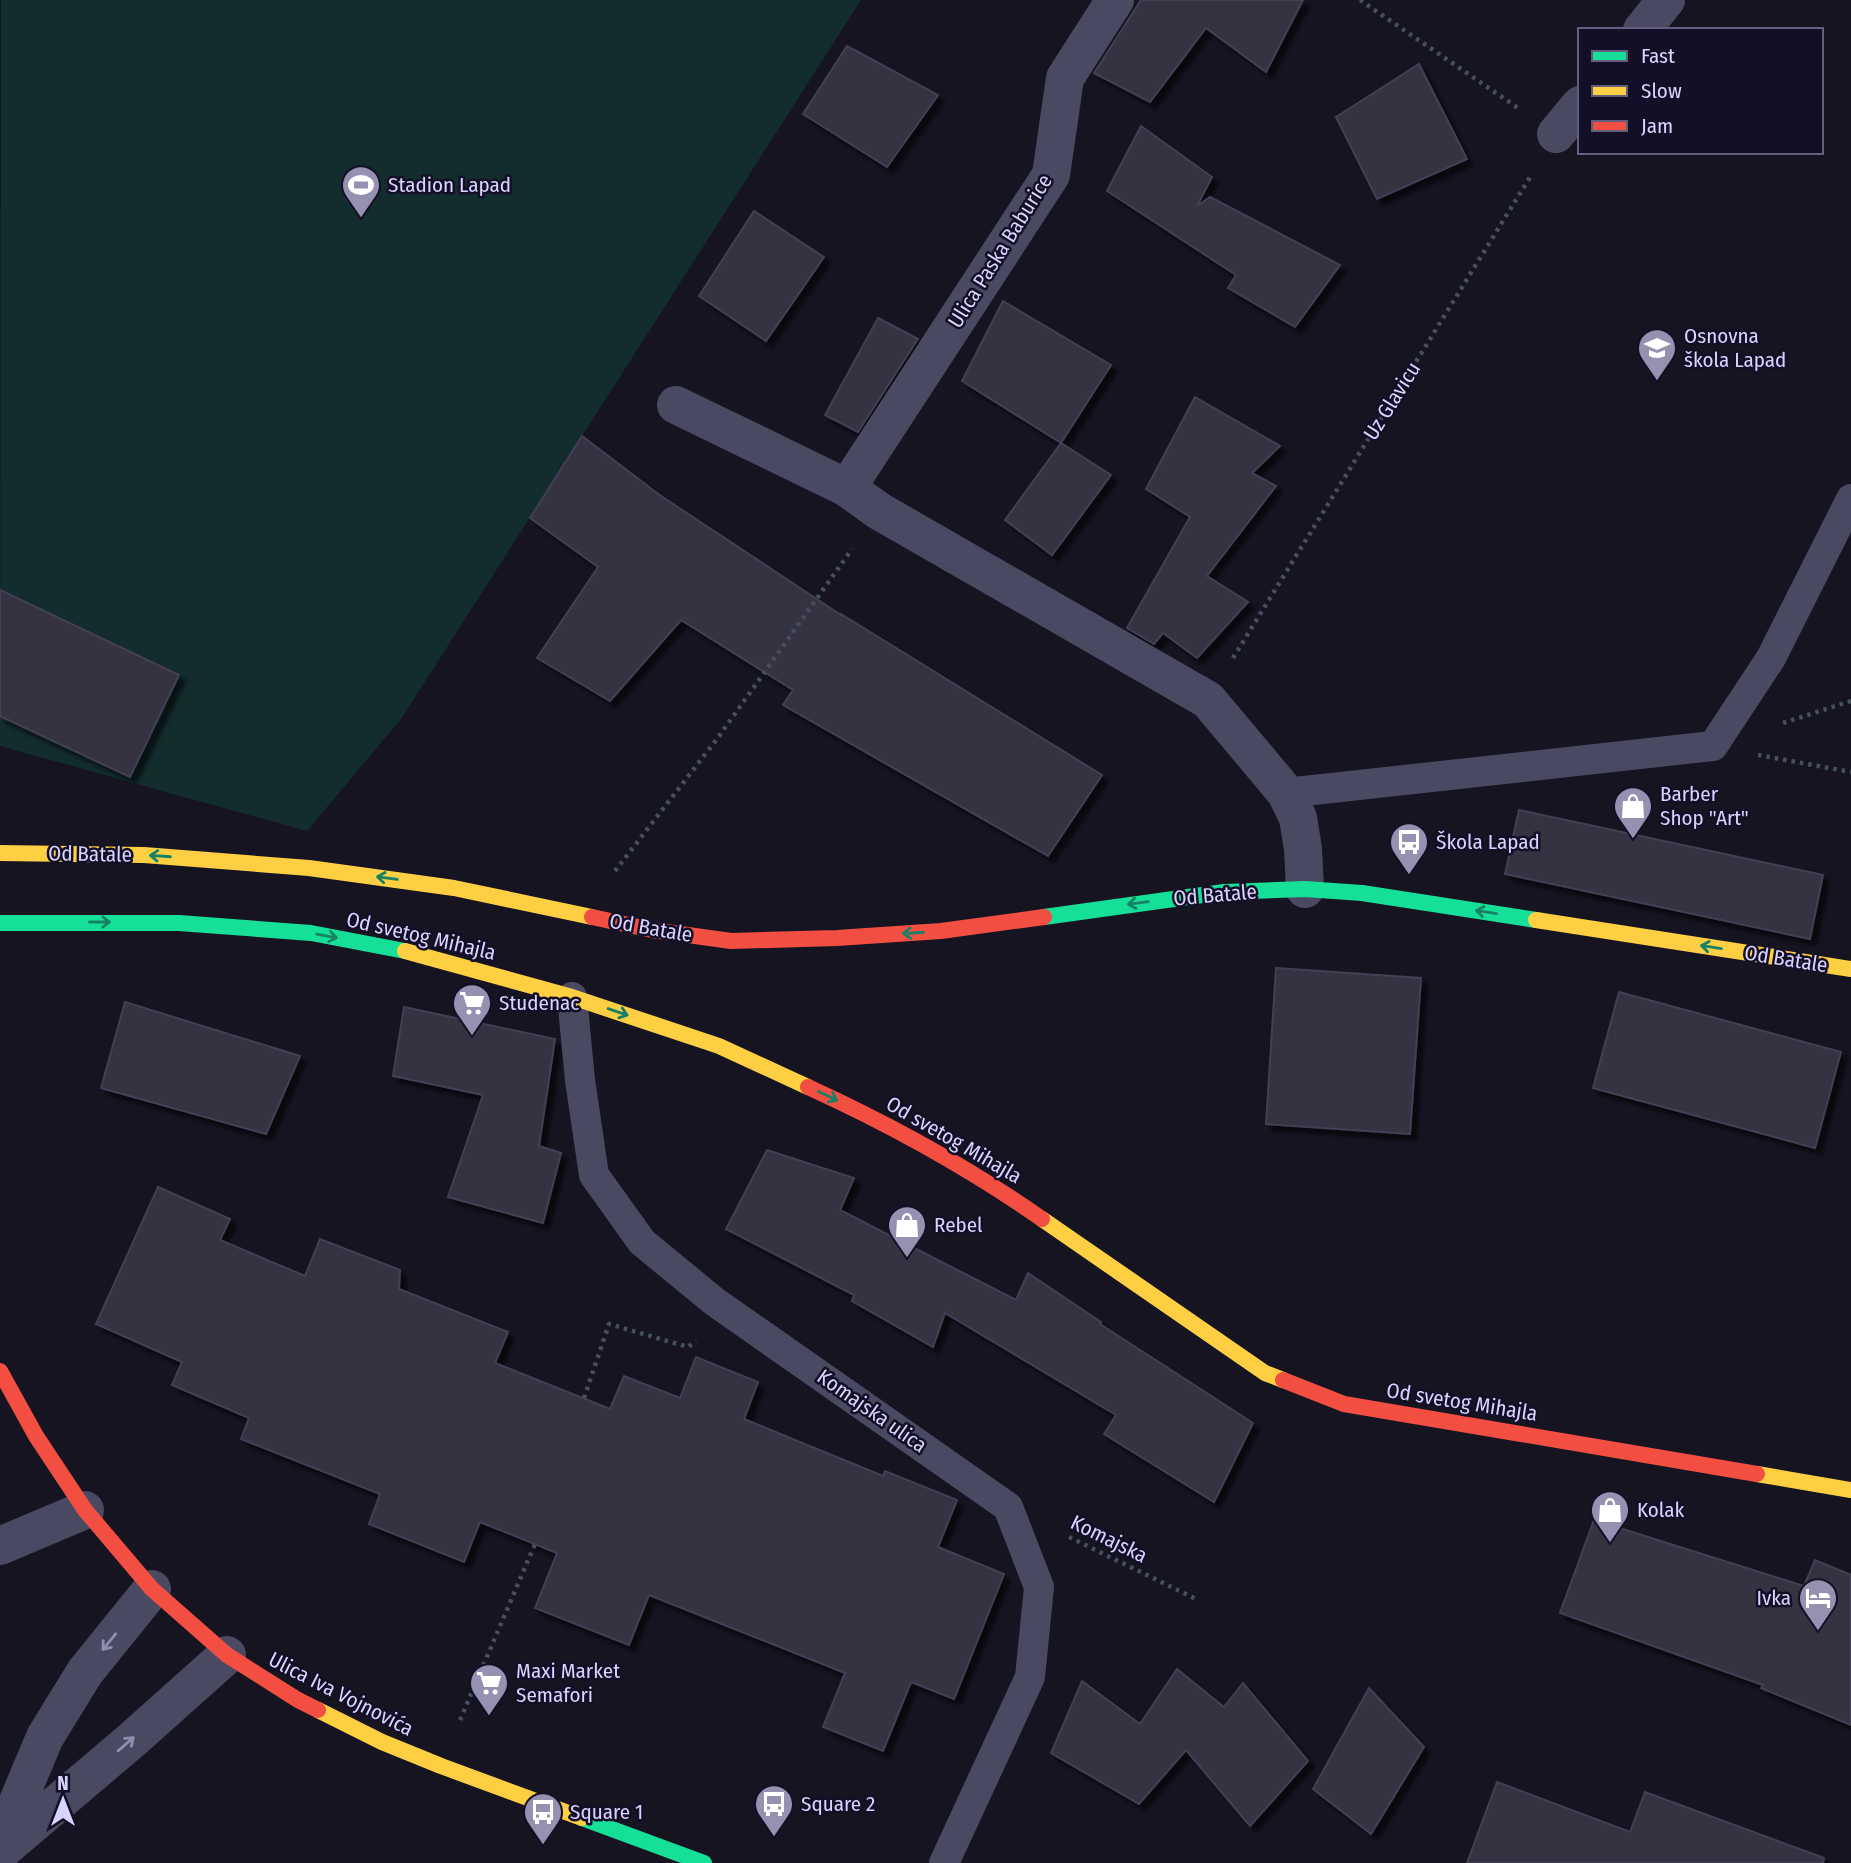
<svg xmlns="http://www.w3.org/2000/svg" width="1851" height="1863" font-family="'Fira Sans Condensed',sans-serif">
<style>
.green{fill:#132c2d}
.building{fill:#343243;stroke:#433f54;stroke-width:2;filter:url(#shadow)}
.lines{fill:none;stroke-linecap:round;stroke-linejoin:round}
.path{stroke:#44505f;stroke-width:4.5;stroke-dasharray:3.5 5;stroke-linecap:butt}
.lane{stroke:#4a4962;stroke-width:30}
.street{stroke:#4a4962;stroke-width:38}
.fast{stroke:#16e098;stroke-width:16}
.slow{stroke:#ffcf43;stroke-width:16}
.jam{stroke:#f24e42;stroke-width:16}
.oneway{stroke:#158265}
.oneway2{stroke:#928eb0}
.labels{text-anchor:middle;dominant-baseline:central;stroke-width:5;stroke-linejoin:round;paint-order:stroke}
.poi-label{font-size:21px;fill:#d9d4ff;stroke:#130f26;text-anchor:start}
.street-label{font-size:21px;fill:#d9d4ff;stroke:#130f26}
</style>
<defs>
<filter id="shadow"><feDropShadow dx="6" dy="6" stdDeviation="2" flood-color="#0009"/></filter>
</defs>
<rect width="100%" height="100%" fill="#161421"/>
<path class="green" d="M 1,0 L 861,0 L 401,719 L 307,831 L 0,746 Z"/>
<g class="building">
<path d="M 1141,0 L 1303,0 L 1266,72 L 1206,28 L 1150,102 L 1094,73 Z"/>
<path d="M 847,46 L 938,95 L 887,167 L 803,114 Z"/>
<path d="M 1419,64 L 1467,159 L 1377,199 L 1336,117 Z"/>
<path d="M 1141,126 L 1212,177 L 1197,206 L 1210,197 L 1340,265 L 1295,327 L 1228,288 L 1236,275 L 1107,191 Z"/>
<path d="M 754,211 L 824,257 L 766,341 L 699,296 Z"/>
<path d="M 1003,301 L 1111,365 L 1061,443 L 962,381 Z"/>
<path d="M 878,318 L 918,339 L 858,432 L 825,415 Z"/>
<path d="M 1195,397 L 1280,446 L 1252,473 L 1276,486 L 1207,576 L 1248,602 L 1197,658 L 1163,633 L 1154,644 L 1127,628 L 1190,517 L 1146,489 Z"/>
<path d="M 582,436 L 661,496 L 841,615 L 841,614 L 1102,775 L 1048,856 L 783,705 L 793,690 L 681,620 L 610,701 L 537,658 L 598,567 L 530,518 Z"/>
<path d="M 1061,443 L 1111,475 L 1052,555 L 1005,520 Z"/>
<path d="M 0,590 L 179,675 L 130,777 L 0,716 Z"/>
<path d="M 1519,810 L 1823,875 L 1810,939 L 1505,874 Z"/>
<path d="M 1276,968 L 1421,978 L 1410,1134 L 1266,1124 Z"/>
<path d="M 1619,992 L 1841,1052 L 1815,1148 L 1593,1088 Z"/>
<path d="M 125,1002 L 300,1056 L 266,1134 L 101,1088 Z"/>
<path d="M 404,1007 L 555,1039 L 539,1146 L 561,1153 L 543,1223 L 448,1197 L 483,1095 L 393,1076 Z"/>
<path d="M 767,1150 L 854,1178 L 840,1210 L 1016,1300 L 1028,1273 L 1101,1322 L 1100,1324 L 1253,1423 L 1214,1502 L 1104,1434 L 1116,1415 L 945,1313 L 933,1347 L 852,1301 L 854,1295 L 726,1229 Z"/>
<path d="M 158,1187 L 230,1219 L 220,1240 L 305,1276 L 320,1239 L 400,1270 L 399,1289 L 508,1332 L 495,1363 L 610,1409 L 624,1376 L 680,1398 L 696,1357 L 758,1382 L 744,1419 L 883,1476 L 885,1471 L 957,1500 L 938,1547 L 1004,1574 L 954,1699 L 911,1682 L 883,1751 L 823,1727 L 845,1673 L 649,1595 L 629,1645 L 535,1608 L 557,1553 L 480,1522 L 464,1562 L 369,1524 L 380,1494 L 241,1439 L 249,1418 L 172,1385 L 182,1362 L 96,1324 Z"/>
<path d="M 1594,1520 L 1804,1586 L 1815,1560 L 1851,1575 L 1851,1725 L 1761,1688 L 1763,1685 L 1560,1613 Z"/>
<path d="M 1177,1669 L 1224,1707 L 1243,1683 L 1308,1761 L 1250,1826 L 1186,1750 L 1139,1804 L 1051,1753 L 1082,1681 L 1140,1724 Z"/>
<path d="M 1369,1688 L 1424,1747 L 1371,1834 L 1313,1789 Z"/>
<path d="M 1497,1782 L 1630,1832 L 1645,1792 L 1824,1858 L 1823,1863 L 1467,1863 Z"/>
</g>
<g class="lines">
<g class="path">
<path d="M 1360,0 L 1518,108"/>
<path d="M 1233,658 L 1532,174"/>
<path d="M 1783,723 L 1851,701"/>
<path d="M 1758,755 L 1851,772"/>
<path d="M 615,871 L 717,739 L 852,549"/>
<path d="M 584,1398 L 609,1324 L 688,1347 L 696,1341"/>
<path d="M 1069,1537 L 1196,1599"/>
<path d="M 460,1720 L 535,1544"/>
</g>
<g class="lane">
<path d="M 1286,793 L 1713,746 L 1771,658 L 1851,499"/>
<path d="M 572,997 L 580,1080 L 594,1175 L 642,1242 L 715,1302 L 1008,1507 L 1039,1587 L 1030,1677 L 944,1863"/>
</g>
<g class="street">
<path d="M 1642,30 L 1666,0"/>
<path d="M 1556,134 L 1580,105"/>
<path d="M 676,405 L 847,488 L 879,511 L 1208,700 L 1286,793 L 1298,818 L 1303,849 L 1305,889"/>
<path d="M 847,488 L 1051,175 L 1065,78 L 1115,0"/>
<path d="M 0,1546 L 85,1510"/>
<path d="M 0,1844 L 45,1737 L 85,1672 L 152,1589"/>
<path d="M 0,1852 L 133,1739 L 227,1655"/>
</g>
<g class="fast">
<path d="M 1044,917 L 1224,892 L 1305,889 L 1362,893 L 1536,920"/>
<path d="M 0,923 L 179,923 L 311,933 L 405,951"/>
<path d="M 582,1818 L 704,1863"/>
</g>
<g class="slow">
<path d="M 0,853 L 144,855 L 309,868 L 454,888 L 592,917"/>
<path d="M 1536,920 L 1851,969"/>
<path d="M 405,951 L 572,997 L 719,1046 L 808,1087"/>
<path d="M 1042,1219 L 1265,1373 L 1283,1380"/>
<path d="M 1757,1474 L 1851,1490"/>
<path d="M 318,1710 L 382,1742 L 441,1766 L 582,1818"/>
</g>
<g class="jam">
<path d="M 592,917 L 652,930 L 731,941 L 837,938 L 941,931 L 1044,917"/>
<path d="M 808,1087 C 889,1124 969,1168 1042,1219"/>
<path d="M 0,1371 L 36,1436 L 85,1510 L 152,1589 L 227,1655 L 298,1700 L 318,1710"/>
<path d="M 1283,1380 L 1344,1404 L 1757,1474"/>
</g>
</g>
<defs><path id="oneway-shaft" d="M-6 0H5M1.5-3L5.5 0L1.5 3" fill="none" stroke-width="1.6" stroke-linecap="round" stroke-linejoin="round" transform="scale(1.75)"/></defs>
<g class="oneway">
<use href="#oneway-shaft" transform="translate(160 856) rotate(-176)"/>
<use href="#oneway-shaft" transform="translate(387 878) rotate(-172)"/>
<use href="#oneway-shaft" transform="translate(1138 903) rotate(173)"/>
<use href="#oneway-shaft" transform="translate(1486 912) rotate(-171)"/>
<use href="#oneway-shaft" transform="translate(100 922)"/>
<use href="#oneway-shaft" transform="translate(913 933) rotate(176)"/>
<use href="#oneway-shaft" transform="translate(327 936) rotate(10)"/>
<use href="#oneway-shaft" transform="translate(1711 947) rotate(-171)"/>
<use href="#oneway-shaft" transform="translate(618 1012) rotate(19)"/>
<use href="#oneway-shaft" transform="translate(828 1096) rotate(25)"/>
</g>
<g class="oneway2">
<use href="#oneway-shaft" transform="translate(109 1642) rotate(129)"/>
<use href="#oneway-shaft" transform="translate(126 1744) rotate(-41)"/>
</g>
<defs>
<symbol id="stadium-pin" viewBox="-11 -11 22 30"><path d="M0 17L-7.5 6A9.5 9.5 0 1 1 7.5 6Z" fill="#9591b1" stroke="#130f26"/><path d="M0-5a6.5 5 0 1 0 0 10a6.5 5 0 1 0 0-10ZM-3.5-1.8h7v3.6h-7Z" fill="#fff"/></symbol>
<symbol id="school-pin" viewBox="-11 -11 22 30"><path d="M0 17L-7.5 6A9.5 9.5 0 1 1 7.5 6Z" fill="#9591b1" stroke="#130f26"/><path d="M0-5L7-2L0 1L-7-2ZM-4 1L0 2.5L4 1V4Q0 6-4 4Z" fill="#fff"/></symbol>
<symbol id="shop-pin" viewBox="-11 -11 22 30"><path d="M0 17L-7.5 6A9.5 9.5 0 1 1 7.5 6Z" fill="#9591b1" stroke="#130f26"/><path d="M-5-2.5h2.3a2.7 3.5 0 0 1 5.4 0H5L5.5 6h-11ZM-1.5-2.5h3a1.5 2.3 0 0 0-3 0Z" fill="#fff"/></symbol>
<symbol id="bus-pin" viewBox="-11 -11 22 30"><path d="M0 17L-7.5 6A9.5 9.5 0 1 1 7.5 6Z" fill="#9591b1" stroke="#130f26"/><path d="M-5-6H5V4H4V6H2V4H-2V6H-4V4H-5ZM-3.5-4V0h7V-4ZM-3.5 1.2v1.5H-2V1.2ZM2 1.2v1.5H3.5V1.2Z" fill="#fff"/></symbol>
<symbol id="supermarket-pin" viewBox="-11 -11 22 30"><path d="M0 17L-7.5 6A9.5 9.5 0 1 1 7.5 6Z" fill="#9591b1" stroke="#130f26"/><path d="M-6-5.5h2.5l.6 2H6L4.5 2H-2.5L-4.4-4H-6ZM-1.5 3.2a1.3 1.3 0 1 0 .1 0ZM3 3.2a1.3 1.3 0 1 0 .1 0Z" fill="#fff"/></symbol>
<symbol id="hotel-pin" viewBox="-11 -11 22 30"><path d="M0 17L-7.5 6A9.5 9.5 0 1 1 7.5 6Z" fill="#9591b1" stroke="#130f26"/><path d="M-6-4.5h1.5V1H6V5H4.5V3h-9V5H-6ZM-4 0a1.8 1.8 0 1 1 3.6 0ZM.5 0V-2.5h3Q6-2.5 6 0Z" fill="#fff"/></symbol>
</defs>
<g fill-rule="evenodd">
<use href="#stadium-pin" x="339" y="163" width="44" height="60"/>
<use href="#school-pin" x="1635" y="326" width="44" height="60"/>
<use href="#shop-pin" x="1611" y="784" width="44" height="60"/>
<use href="#bus-pin" x="1387" y="820" width="44" height="60"/>
<use href="#supermarket-pin" x="450" y="981" width="44" height="60"/>
<use href="#shop-pin" x="885" y="1203" width="44" height="60"/>
<use href="#shop-pin" x="1588" y="1488" width="44" height="60"/>
<use href="#hotel-pin" x="1796" y="1576" width="44" height="60"/>
<use href="#supermarket-pin" x="467" y="1661" width="44" height="60"/>
<use href="#bus-pin" x="752" y="1782" width="44" height="60"/>
<use href="#bus-pin" x="521" y="1790" width="44" height="60"/>
</g>
<g class="labels">
<g class="poi-label">
<text x="388" y="185">Stadion Lapad</text>
<text x="1684" y="336">Osnovna<tspan x="1684" dy="24">škola Lapad</tspan></text>
<text x="1660" y="794">Barber<tspan x="1660" dy="24">Shop "Art"</tspan></text>
<text x="1436" y="842">Škola Lapad</text>
<text x="499" y="1003">Studenac</text>
<text x="934" y="1225">Rebel</text>
<text x="1637" y="1510">Kolak</text>
<text x="1791" y="1598" text-anchor="end">Ivka</text>
<text x="516" y="1671">Maxi Market<tspan x="516" dy="24">Semafori</tspan></text>
<text x="801" y="1804">Square 2</text>
<text x="570" y="1812">Square 1</text>
</g>
<g class="street-label">
<text transform="translate(1000 251) rotate(-58)">Ulica Paska Baburice</text>
<text transform="translate(1392 401) rotate(-58)">Uz Glavicu</text>
<text transform="translate(90 854) rotate(1)">Od Batale</text>
<text transform="translate(1215 895) rotate(-5)">Od Batale</text>
<text transform="translate(651 928) rotate(10)">Od Batale</text>
<text transform="translate(421 936) rotate(13)">Od svetog Mihajla</text>
<text transform="translate(1786 959) rotate(9)">Od Batale</text>
<text transform="translate(954 1140) rotate(30)">Od svetog Mihajla</text>
<text transform="translate(1462 1402) rotate(9)">Od svetog Mihajla</text>
<text transform="translate(872 1411) rotate(35)">Komajska ulica</text>
<text transform="translate(1109 1539) rotate(26)">Komajska</text>
<text transform="translate(341 1694) rotate(27)">Ulica Iva Vojnovića</text>
</g>
</g>
<rect x="1578" y="28" width="245" height="126" fill="#130f26" stroke="#625e7d" stroke-width="2"/>
<rect x="1592" y="51" width="35" height="10" fill="#16e098" stroke="#625e7d" stroke-width="2"/>
<text x="1641" y="63" font-size="21" fill="#d9d4ff">Fast</text>
<rect x="1592" y="86" width="35" height="10" fill="#ffcf43" stroke="#625e7d" stroke-width="2"/>
<text x="1641" y="98" font-size="21" fill="#d9d4ff">Slow</text>
<rect x="1592" y="121" width="35" height="10" fill="#f24e42" stroke="#625e7d" stroke-width="2"/>
<text x="1641" y="133" font-size="21" fill="#d9d4ff">Jam</text>
<g transform="translate(63 1800)" stroke="#130f26" stroke-width="5" paint-order="stroke">
<path d="M0-5L12 26L0 18L-12 26Z" fill="#d9d4ff"/>
<text y="-10" font-size="19" font-weight="bold" text-anchor="middle" fill="#d9d4ff">N</text>
</g>
</svg>
